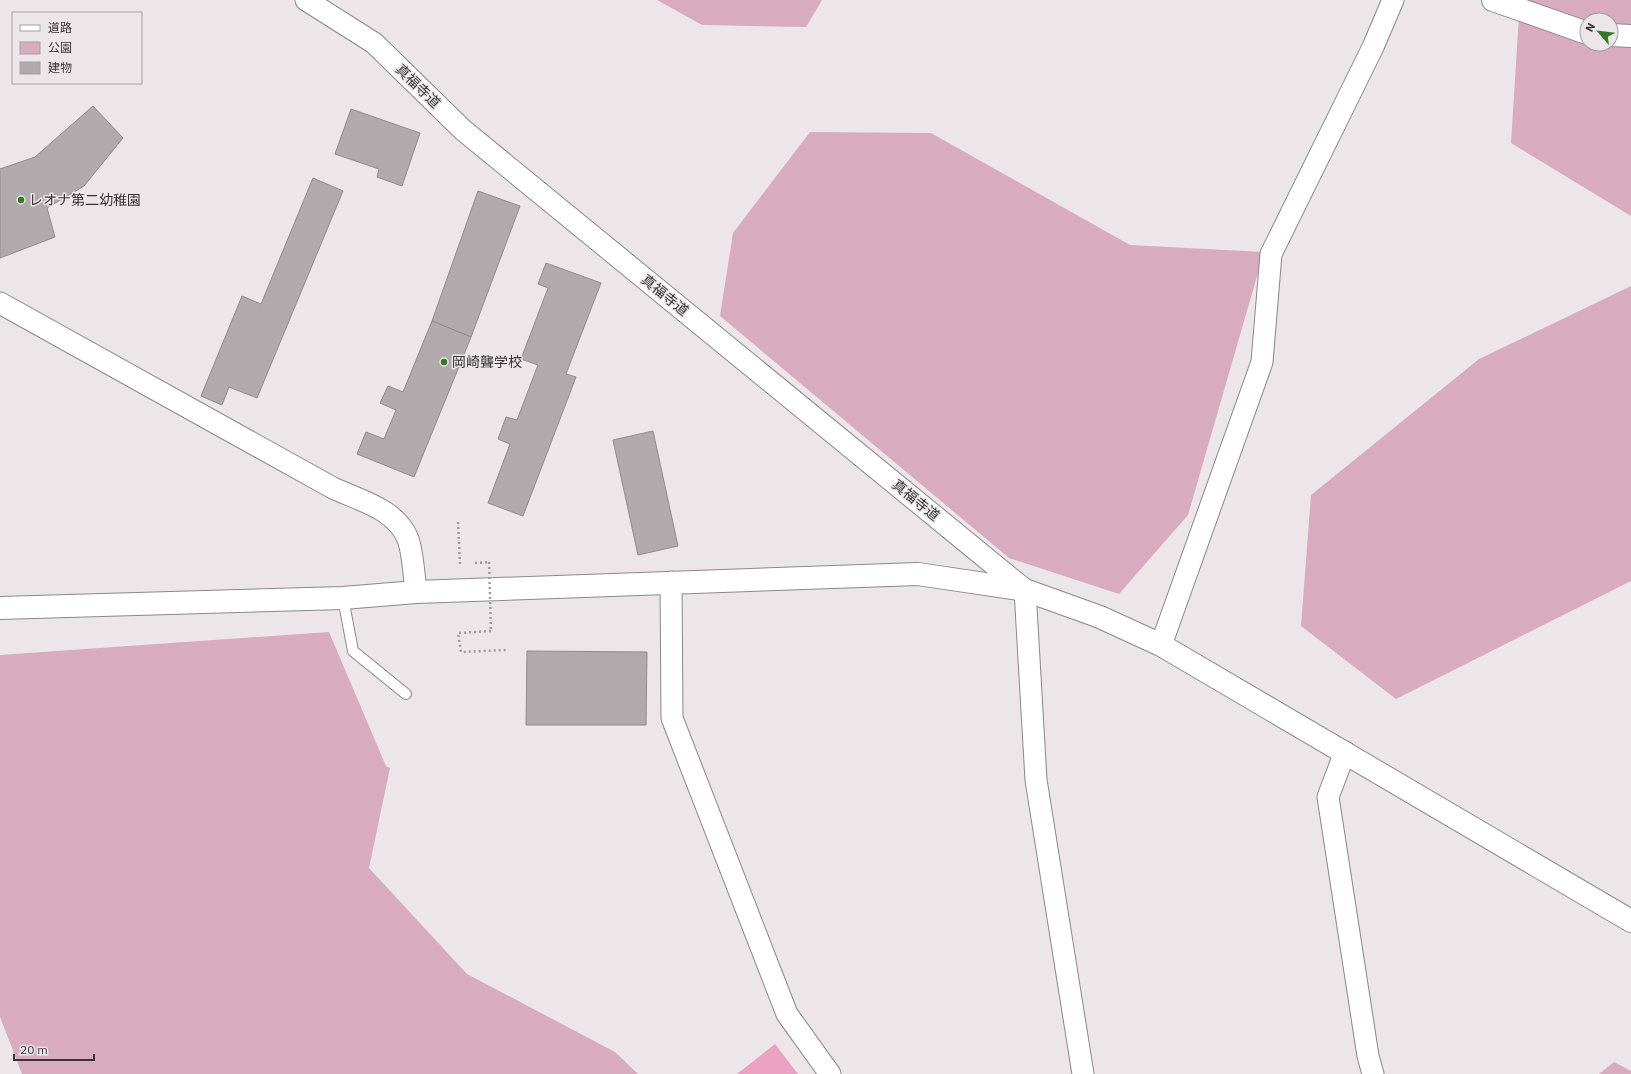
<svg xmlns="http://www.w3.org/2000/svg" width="1631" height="1074" font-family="'IBM Plex Sans','Noto Sans JP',sans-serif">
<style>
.green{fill:#d8acbe;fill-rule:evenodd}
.water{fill:#eaa2c2}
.building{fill:#b0aaac;stroke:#908b8d}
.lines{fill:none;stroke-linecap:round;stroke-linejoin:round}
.service-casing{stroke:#8c8789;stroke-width:12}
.minor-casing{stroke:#8c8789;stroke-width:23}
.tertiary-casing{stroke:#8c8789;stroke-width:24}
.path{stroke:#9f9a9c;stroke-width:2.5;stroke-dasharray:2 3;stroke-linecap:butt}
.service{stroke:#fff;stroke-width:10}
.minor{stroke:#fff;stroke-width:21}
.tertiary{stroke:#fff;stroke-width:22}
.path-bridge{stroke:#9f9a9c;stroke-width:2.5;stroke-dasharray:2 3;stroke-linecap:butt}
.poi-dot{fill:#307c24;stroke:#ece6e8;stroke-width:1.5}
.labels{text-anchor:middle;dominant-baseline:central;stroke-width:3;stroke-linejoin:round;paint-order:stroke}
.street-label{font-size:14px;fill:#363435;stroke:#ece6e8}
.poi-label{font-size:14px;fill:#363435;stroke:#ece6e8;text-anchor:start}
</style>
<rect width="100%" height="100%" fill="#ece6e8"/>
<g class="green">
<path d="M 657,0 L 822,0 L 806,27 L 702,25 Z"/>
<path d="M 1520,0 L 1631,0 L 1631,216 L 1511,143 ZM 1587,20 L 1611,20 L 1611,44 L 1587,44 Z"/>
<path d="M 810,132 L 931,133 L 1130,245 L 1264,252 L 1188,515 L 1119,594 L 1009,558 L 720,316 L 733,233 Z"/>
<path d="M 1631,286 L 1631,581 L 1396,699 L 1301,626 L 1311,495 L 1479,359 Z"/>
<path d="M 329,632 L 386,766 L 390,768 L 369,868 L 467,974 L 615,1052 L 638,1074 L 22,1074 L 0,1017 L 0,655 Z"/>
<path d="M 1614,1062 L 1631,1071 L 1631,1074 L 1599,1074 Z"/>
</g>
<path class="water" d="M 775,1044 L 798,1074 L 737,1074 Z"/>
<g class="building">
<path d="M 93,106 L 123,138 L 84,186 L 47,208 L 55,237 L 0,258 L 0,169 L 35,157 Z"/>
<path d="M 351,109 L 420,133 L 402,186 L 377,177 L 379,169 L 335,154 Z"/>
<path d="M 313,178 L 343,191 L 257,398 L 229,387 L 222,405 L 201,396 L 242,296 L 261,304 Z"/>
<path d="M 478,191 L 520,206 L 471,337 L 432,321 Z"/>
<path d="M 546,263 L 601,283 L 566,374 L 576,377 L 523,516 L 488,503 L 510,444 L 498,439 L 506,417 L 517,420 L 538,365 L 521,359 L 548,288 L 538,284 Z"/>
<path d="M 432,321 L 471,337 L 414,477 L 357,454 L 366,432 L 384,439 L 396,410 L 380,403 L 388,386 L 403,392 Z"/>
<path d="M 653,431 L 678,546 L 638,555 L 613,440 Z"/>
<path d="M 527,651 L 647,652 L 646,725 L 526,725 Z"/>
</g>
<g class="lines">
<defs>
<path id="service" d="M 343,598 L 353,651 L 406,694"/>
<g id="minor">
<path d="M 306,0 L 374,43 L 463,130 L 1025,590 L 1036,780 L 1083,1074"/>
<path d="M 0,303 L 333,488 C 361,501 396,509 408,539 C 413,553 414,576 416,592"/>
<path d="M 671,582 L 672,718 L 787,1014 L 830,1074"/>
<path d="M 1161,645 L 1262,362 L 1271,254 L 1373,47 L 1393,0"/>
<path d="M 1345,752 L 1328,797 L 1368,1056 L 1373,1074"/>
</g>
<g id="tertiary">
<path d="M 1493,0 L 1587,33"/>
<path d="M 1611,35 L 1631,36"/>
<path d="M 0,608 L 343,598 L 416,592 L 918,574 L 1025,590 L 1100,617 L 1161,645 L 1631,921"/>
</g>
</defs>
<use href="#service" class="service-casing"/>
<use href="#minor" class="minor-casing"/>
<use href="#tertiary" class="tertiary-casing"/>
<g class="path">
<path d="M 458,522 L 460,564"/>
<path d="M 475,563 L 489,562"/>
<path d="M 491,631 L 458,633 L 461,652 L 507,650"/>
</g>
<use href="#service" class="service"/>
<use href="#minor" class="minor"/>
<use href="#tertiary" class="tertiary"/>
<path class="path-bridge" d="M 489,562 L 491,631"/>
</g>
<g class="poi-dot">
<circle cx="21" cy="200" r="4"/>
<circle cx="444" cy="362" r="4"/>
</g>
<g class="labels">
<g class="street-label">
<text transform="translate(418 86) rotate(44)">真福寺道</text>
<text transform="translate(665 295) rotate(39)">真福寺道</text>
<text transform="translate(916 500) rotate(39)">真福寺道</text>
</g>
<g class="poi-label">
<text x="29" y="200">レオナ第二幼稚園</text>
<text x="452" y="362">岡崎聾学校</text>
</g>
</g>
<rect x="12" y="12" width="130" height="72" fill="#ece6e8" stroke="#a39fa0"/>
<rect x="20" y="25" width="20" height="6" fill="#ffffff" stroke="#a39fa0"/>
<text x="48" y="32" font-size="12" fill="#363435">道路</text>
<rect x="20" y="42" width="20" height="12" fill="#d8acbe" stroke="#a39fa0"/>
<text x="48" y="52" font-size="12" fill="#363435">公園</text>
<rect x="20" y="62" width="20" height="12" fill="#b0aaac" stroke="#a39fa0"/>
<text x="48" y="72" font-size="12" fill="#363435">建物</text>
<g transform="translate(1599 32) rotate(298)"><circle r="19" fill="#ece6e8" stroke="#a39fa0"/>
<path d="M0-3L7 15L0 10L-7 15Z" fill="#307c24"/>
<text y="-6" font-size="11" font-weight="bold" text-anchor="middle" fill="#363435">N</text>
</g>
<path d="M14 1054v6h80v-6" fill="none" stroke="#363435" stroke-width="2"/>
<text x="20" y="1054" font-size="12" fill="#363435" stroke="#ece6e8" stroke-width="3" paint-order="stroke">20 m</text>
</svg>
